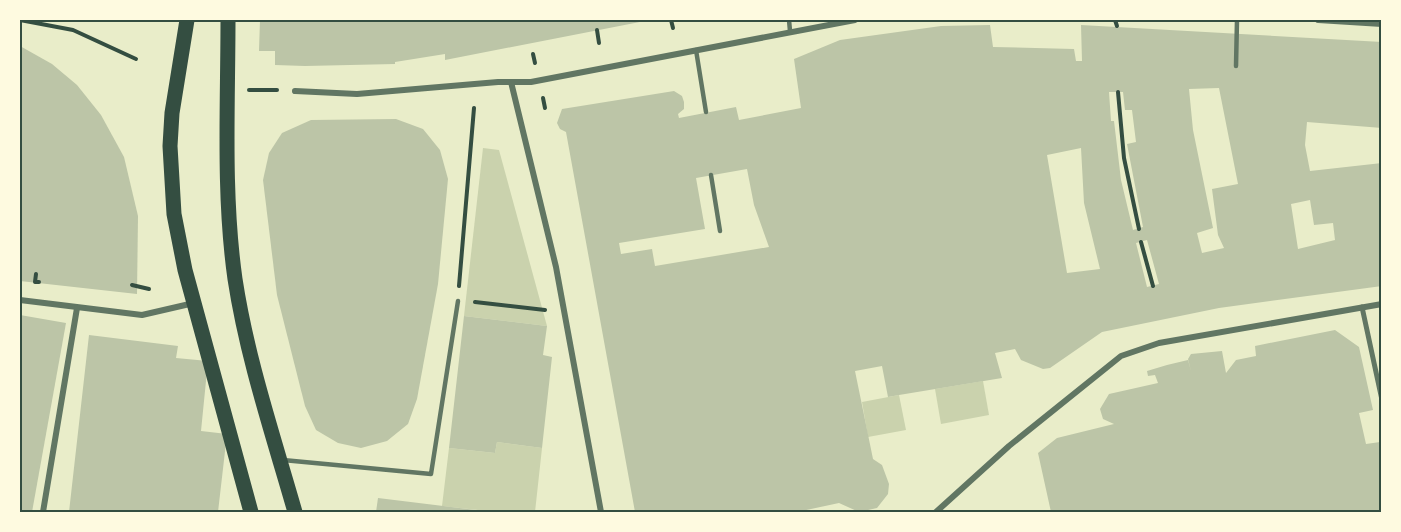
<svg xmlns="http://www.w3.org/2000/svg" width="1401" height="532" font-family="'Asap Condensed',sans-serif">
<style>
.green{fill:#cad2ad}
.building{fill:#bcc5a7;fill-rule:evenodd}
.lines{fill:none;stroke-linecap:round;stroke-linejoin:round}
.path{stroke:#344e41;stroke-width:4}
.service{stroke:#617663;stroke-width:4.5}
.pedestrian{stroke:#617663;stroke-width:5}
.minor{stroke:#617663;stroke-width:6}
.primary{stroke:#344e41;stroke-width:15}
.neatline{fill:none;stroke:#344e41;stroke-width:2}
</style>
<rect width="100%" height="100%" fill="#e9edc9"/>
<g class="green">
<path d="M 483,148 L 499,150 L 547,326 L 464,316 Z"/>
<path d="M 983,381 L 989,415 L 941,424 L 935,389 Z"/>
<path d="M 899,395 L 906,430 L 868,437 L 862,402 Z"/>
<path d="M 497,442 L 542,448 L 535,512 L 496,512 L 442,506 L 449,448 L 495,453 Z"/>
</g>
<g class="building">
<path d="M 260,20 L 645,20 L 645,21 L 445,60 L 445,54 L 395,62 L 395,64 L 305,66 L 275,65 L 275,51 L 259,51 Z"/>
<path d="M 990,25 L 993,47 L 1074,49 L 1076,61 L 1082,61 L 1081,25 L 1382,42 L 1382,128 L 1307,122 L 1305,145 L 1310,171 L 1382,163 L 1382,286 L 1219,308 L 1102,332 L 1050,368 L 1043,369 L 1021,360 L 1015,349 L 995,353 L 1002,378 L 899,395 L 888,397 L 882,366 L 855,371 L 873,459 L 882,465 L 889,484 L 888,494 L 877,508 L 859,512 L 839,503 L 797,512 L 635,512 L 566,132 L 560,129 L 557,123 L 562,109 L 674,91 L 682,96 L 684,102 L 684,109 L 678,114 L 679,118 L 736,107 L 739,120 L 801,108 L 794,59 L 840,40 L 941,26 ZM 1219,88 L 1238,184 L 1212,189 L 1218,235 L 1224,248 L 1202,253 L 1197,233 L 1213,228 L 1193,130 L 1189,89 ZM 1109,92 L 1123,92 L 1125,110 L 1132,110 L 1136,142 L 1127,144 L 1143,227 L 1133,230 L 1121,180 L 1114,121 L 1111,121 ZM 1081,148 L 1084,203 L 1100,269 L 1067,273 L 1047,155 ZM 747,169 L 754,205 L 769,247 L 655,266 L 652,249 L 621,254 L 619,243 L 705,229 L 696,178 ZM 1310,200 L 1314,225 L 1333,223 L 1335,240 L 1298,249 L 1291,204 ZM 1147,240 L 1159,284 L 1147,287 L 1136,243 Z"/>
<path d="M 20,46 L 52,64 L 77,85 L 101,115 L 124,157 L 138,216 L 137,294 L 20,281 Z"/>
<path d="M 396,119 L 423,129 L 440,150 L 448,179 L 438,284 L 417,399 L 408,424 L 387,441 L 361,448 L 338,443 L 316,430 L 305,406 L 277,295 L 263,180 L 269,153 L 282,133 L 311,120 Z"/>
<path d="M 20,315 L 66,323 L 32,512 L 20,512 Z"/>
<path d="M 464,316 L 547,326 L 543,355 L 552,357 L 542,448 L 497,442 L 495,453 L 449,448 Z"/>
<path d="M 1335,330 L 1359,347 L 1373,410 L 1359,413 L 1366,444 L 1380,442 L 1382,512 L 1051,512 L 1038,453 L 1057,438 L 1114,424 L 1103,419 L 1100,409 L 1109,394 L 1158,383 L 1155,375 L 1148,376 L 1147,371 L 1167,365 L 1188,360 L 1191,371 L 1188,359 L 1191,354 L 1222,351 L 1226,373 L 1236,360 L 1256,356 L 1255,346 Z"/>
<path d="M 89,335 L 178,346 L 176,358 L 208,361 L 201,431 L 227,434 L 218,512 L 69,512 Z"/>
<path d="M 378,498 L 484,511 L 484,512 L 376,512 Z"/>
</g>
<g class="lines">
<g class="path">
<path d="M 20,20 L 73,30 L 136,59"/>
<path d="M 671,20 L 673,28"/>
<path d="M 1115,20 L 1117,26"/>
<path d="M 597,30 L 599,43"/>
<path d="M 533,54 L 535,63"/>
<path d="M 249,90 L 277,90"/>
<path d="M 1118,92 L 1124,158 L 1139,229"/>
<path d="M 543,98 L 545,108"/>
<path d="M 1141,242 L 1153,286"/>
<path d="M 36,274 L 35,282 L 39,282"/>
<path d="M 132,285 L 149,289"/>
<path d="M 459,286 L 474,108"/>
<path d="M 475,302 L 545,310"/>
</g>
<g class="service">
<path d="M 789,20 L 790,31"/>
<path d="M 696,50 L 706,112"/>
<path d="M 1236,66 L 1237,20"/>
<path d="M 711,175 L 720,231"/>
<path d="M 283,460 L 431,474 L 458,301"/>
</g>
<path class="pedestrian" d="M 1362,307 L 1382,400"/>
<g class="minor">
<path d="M 1318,20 L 1382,24"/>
<path d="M 511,82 L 556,267 L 601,512"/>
<path d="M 295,91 L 357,94 L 498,82 L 531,82 L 855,20"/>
<path d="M 20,300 L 142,315 L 194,303"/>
<path d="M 43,512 L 77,308"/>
<path d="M 936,512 L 1009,446 L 1121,356 L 1159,343 L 1382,304"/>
</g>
<g class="primary">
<path d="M 187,20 L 172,113 L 170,146 L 174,214 L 185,270 L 251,512"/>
<path d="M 228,20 C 228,105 223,194 235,279 C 247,358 273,435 295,512"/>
</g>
</g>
<rect width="1401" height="532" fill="none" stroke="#fefae0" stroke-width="42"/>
<rect x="21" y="21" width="1359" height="490" class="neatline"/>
</svg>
